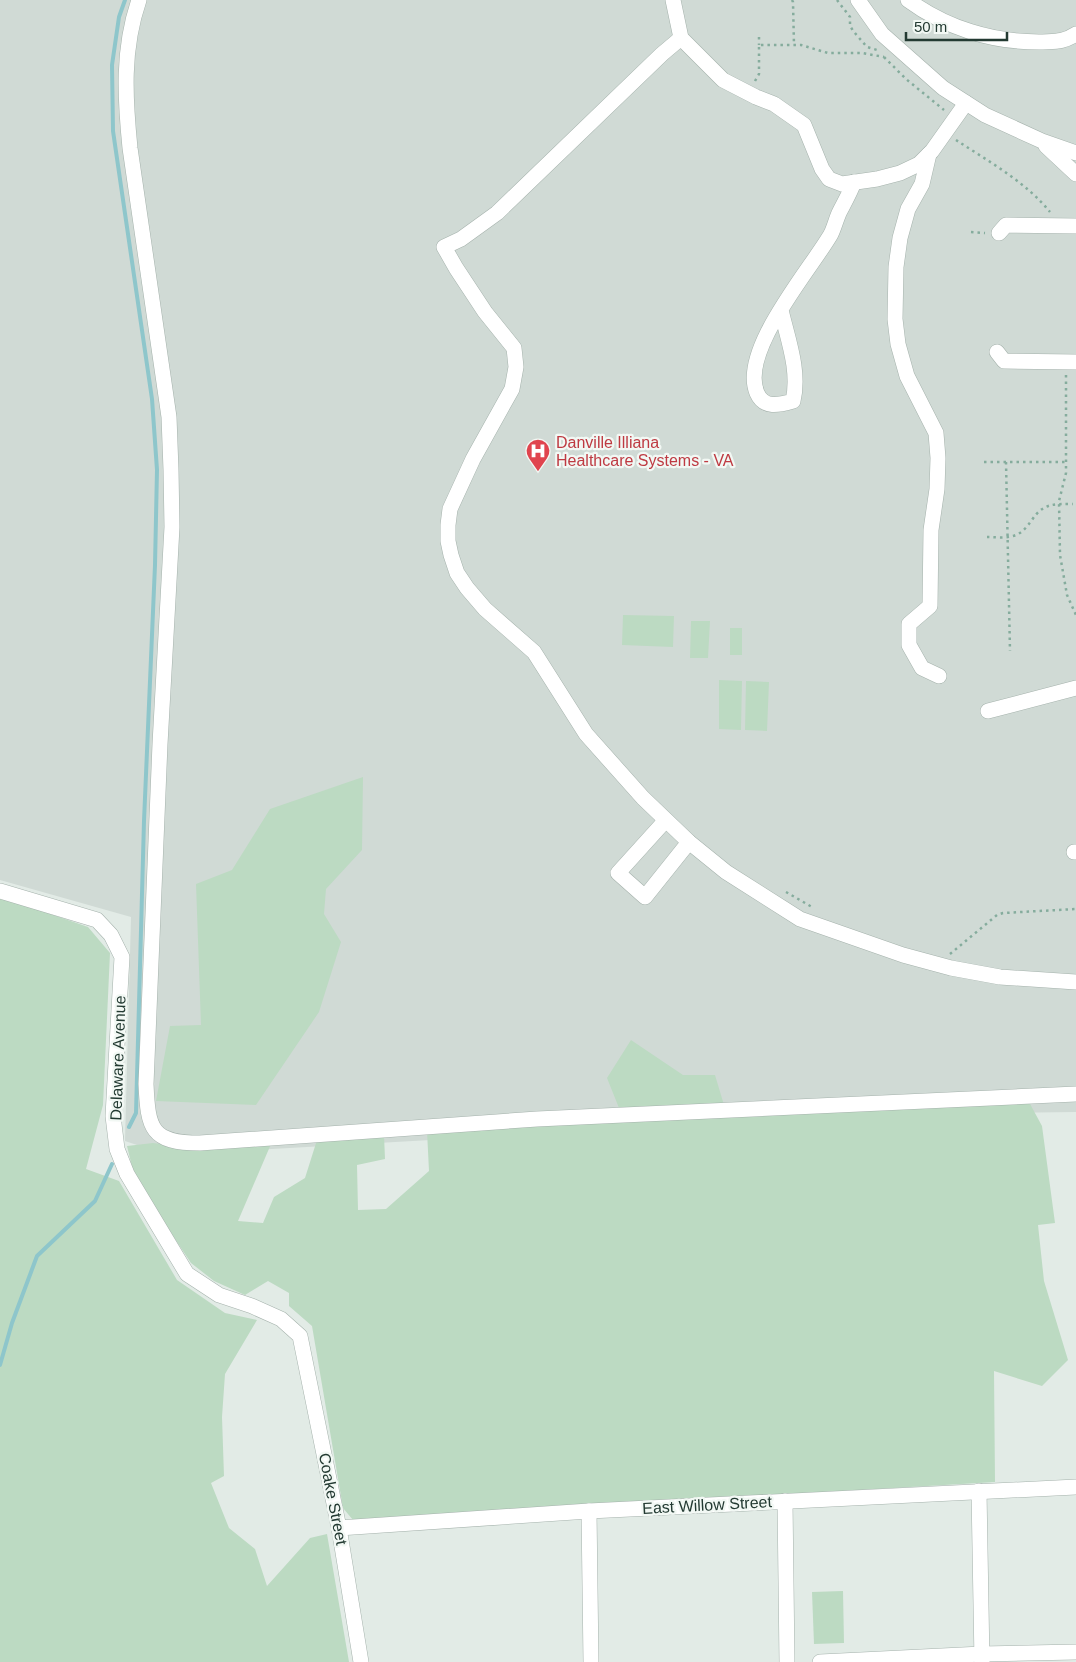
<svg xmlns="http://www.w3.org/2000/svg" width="1076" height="1662" font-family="Arial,sans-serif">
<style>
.built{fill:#d0dad5}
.green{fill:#bcdac2}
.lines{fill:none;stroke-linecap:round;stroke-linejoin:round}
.stream{stroke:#8ec6cb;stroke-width:4}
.minor-casing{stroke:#a5b2ac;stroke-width:16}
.path{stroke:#85ac9d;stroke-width:2.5;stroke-dasharray:2.5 4;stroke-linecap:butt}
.minor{stroke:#fff;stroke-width:15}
.labels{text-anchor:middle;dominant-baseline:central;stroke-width:4.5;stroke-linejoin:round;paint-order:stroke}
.health-label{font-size:16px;fill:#be3a42;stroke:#f2f8f4;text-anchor:start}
.street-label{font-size:16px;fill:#233a32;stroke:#f2f8f4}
</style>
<rect width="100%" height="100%" fill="#e2ebe6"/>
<path class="built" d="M 0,0 L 1076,0 L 1076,1112 L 868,1115 L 167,1155 L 125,1141 L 131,917 L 0,880 Z"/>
<g class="green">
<path d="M 623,615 L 674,616 L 673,647 L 622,645 Z"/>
<path d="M 691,621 L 710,621 L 708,658 L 690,658 Z"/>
<rect x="730" y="628" width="12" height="27"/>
<path d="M 719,680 L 742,681 L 741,730 L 719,729 Z"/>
<path d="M 746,681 L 769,682 L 767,731 L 745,730 Z"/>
<path d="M 363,777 L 362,850 L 326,889 L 324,914 L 341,942 L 319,1012 L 256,1105 L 156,1101 L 170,1026 L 201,1025 L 196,884 L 232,870 L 270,809 Z"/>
<path d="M 0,899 L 16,902 L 88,927 L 110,953 L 103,1105 L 86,1169 L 119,1181 L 177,1280 L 225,1313 L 257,1320 L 225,1374 L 222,1417 L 224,1476 L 211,1483 L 229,1528 L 255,1549 L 267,1586 L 310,1538 L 327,1534 L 349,1662 L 0,1662 Z"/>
<path d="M 631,1040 L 683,1075 L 715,1075 L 727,1115 L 1029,1102 L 1042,1126 L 1055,1223 L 1038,1225 L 1044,1281 L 1068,1360 L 1042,1386 L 994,1371 L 995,1482 L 353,1520 L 343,1508 L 312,1326 L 289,1306 L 289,1293 L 268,1281 L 245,1295 L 214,1281 L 191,1263 L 135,1179 L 127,1146 L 153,1143 L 183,1147 L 271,1144 L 238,1221 L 263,1223 L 274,1197 L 305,1178 L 317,1140 L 384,1135 L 385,1159 L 357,1165 L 358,1210 L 386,1209 L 429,1171 L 427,1131 L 623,1118 L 607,1078 Z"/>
<path d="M 843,1591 L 844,1643 L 814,1644 L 812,1592 Z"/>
</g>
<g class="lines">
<g class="stream">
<path d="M 125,0 L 119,17 L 112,65 L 113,131 L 152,399 L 157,470 L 155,565 L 144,821 L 136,1113 L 129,1127"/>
<path d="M 0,1365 L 12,1323 L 37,1256 L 95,1201 L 112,1164"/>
</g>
<defs>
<g id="minor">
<path d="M 139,0 C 122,49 125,98 130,148 L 169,417 L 171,470 L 172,527 L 160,744 L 146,1084 C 148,1129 151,1143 200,1143 L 537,1119 L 1076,1094"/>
<path d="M 673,0 L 681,38 L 723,80 L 756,97 L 774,104 L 804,125 L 822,169 L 829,179 L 842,184 L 877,179 L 900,173 L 919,164 L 932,151 L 966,103"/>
<path d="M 858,0 L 882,34 L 943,88 L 985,115 L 1042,141 L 1076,153"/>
<path d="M 908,0 C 946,28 992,42 1039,42 C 1055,41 1062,43 1076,34"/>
<path d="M 681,38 L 662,54 L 497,213 L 461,239 L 444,247 L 456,268 L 485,312 L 514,348 L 516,367 L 512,389 L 473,459 L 450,509 L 448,525 L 448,541 L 451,555 L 457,573 L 467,588 L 485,609 L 534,652 L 586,734 L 643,798 L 689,842 L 726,872 L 800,919 L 903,955 L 951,968 L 1000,977 L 1076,982"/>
<path d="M 1046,146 L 1076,174"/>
<path d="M 929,154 L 922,184 L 908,209 L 900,238 L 896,267 L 895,319 L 898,344 L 907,376 L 936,433 L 938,458 L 937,489 L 931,530 L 930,606 L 909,624 L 909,645 L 922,668 L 939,676"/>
<path d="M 999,233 L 1006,225 L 1076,226"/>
<path d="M 781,310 C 788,340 800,371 793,401 C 779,405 764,409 757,393 C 739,351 811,269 831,234 C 834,228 836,220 839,213 C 844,203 850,193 854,182"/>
<path d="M 997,352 L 1004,361 L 1076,362"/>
<path d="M 988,711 L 1076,688"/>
<path d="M 665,821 L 618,873 L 645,897 L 689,842"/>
<path d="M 1074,852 L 1076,852"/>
<path d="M 0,891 L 97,920 L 111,935 L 122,957 L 113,1116 L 117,1149 L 127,1174 L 187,1274 L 219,1295 L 252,1306 L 281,1319 L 300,1336 L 339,1528 L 361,1662"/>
<path d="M 979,1491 L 982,1662"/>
<path d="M 785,1501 L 787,1662"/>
<path d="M 589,1511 L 591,1662"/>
<path d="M 339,1528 L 589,1511 L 1076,1487"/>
<path d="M 820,1662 L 982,1654 L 1076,1652"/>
</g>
</defs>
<use href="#minor" class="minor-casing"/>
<g class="path">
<path d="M 792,0 L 793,2 L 794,45"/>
<path d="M 837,0 L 850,17 L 850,26 L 854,32 L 867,47 L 877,50"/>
<path d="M 759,37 L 759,45"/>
<path d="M 884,57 L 906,79 L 944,110"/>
<path d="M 755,81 L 759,74 L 759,45 L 801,45 L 828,53 L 862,53 L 884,57"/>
<path d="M 956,140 C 988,161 1026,182 1050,212"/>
<path d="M 971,232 L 985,233"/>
<path d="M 1066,375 L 1066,473 L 1059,501 L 1060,555 L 1067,595 L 1076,615"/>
<path d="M 984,462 L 1066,462"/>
<path d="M 1006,462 L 1010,651"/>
<path d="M 987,537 C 997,537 1009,539 1018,534 C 1024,531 1028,525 1032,520 C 1043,503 1054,504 1073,504"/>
<path d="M 786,892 L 812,907"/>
<path d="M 950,954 L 997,915 L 1003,913 L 1076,909"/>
</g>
<use href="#minor" class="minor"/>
</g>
<defs>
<symbol id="hospital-pin" viewBox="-11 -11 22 30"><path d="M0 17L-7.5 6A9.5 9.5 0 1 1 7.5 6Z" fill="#e0444e" stroke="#f2f8f4"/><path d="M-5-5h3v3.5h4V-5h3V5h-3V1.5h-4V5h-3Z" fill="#fff"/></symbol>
</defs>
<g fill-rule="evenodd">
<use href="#hospital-pin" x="524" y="437" width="28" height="38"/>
</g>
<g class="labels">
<g class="health-label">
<text x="556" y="442">Danville Illiana<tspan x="556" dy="18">Healthcare Systems - VA</tspan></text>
</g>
<g class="street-label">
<text transform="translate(118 1058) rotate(-88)">Delaware Avenue</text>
<text transform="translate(333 1499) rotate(79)">Coake Street</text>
<text transform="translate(707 1505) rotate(-3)">East Willow Street</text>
</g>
</g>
<path d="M906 32v8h101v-8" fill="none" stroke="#233a32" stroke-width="2.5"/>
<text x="914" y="32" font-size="15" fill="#233a32" stroke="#f2f8f4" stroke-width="4" paint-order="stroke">50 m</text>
</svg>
